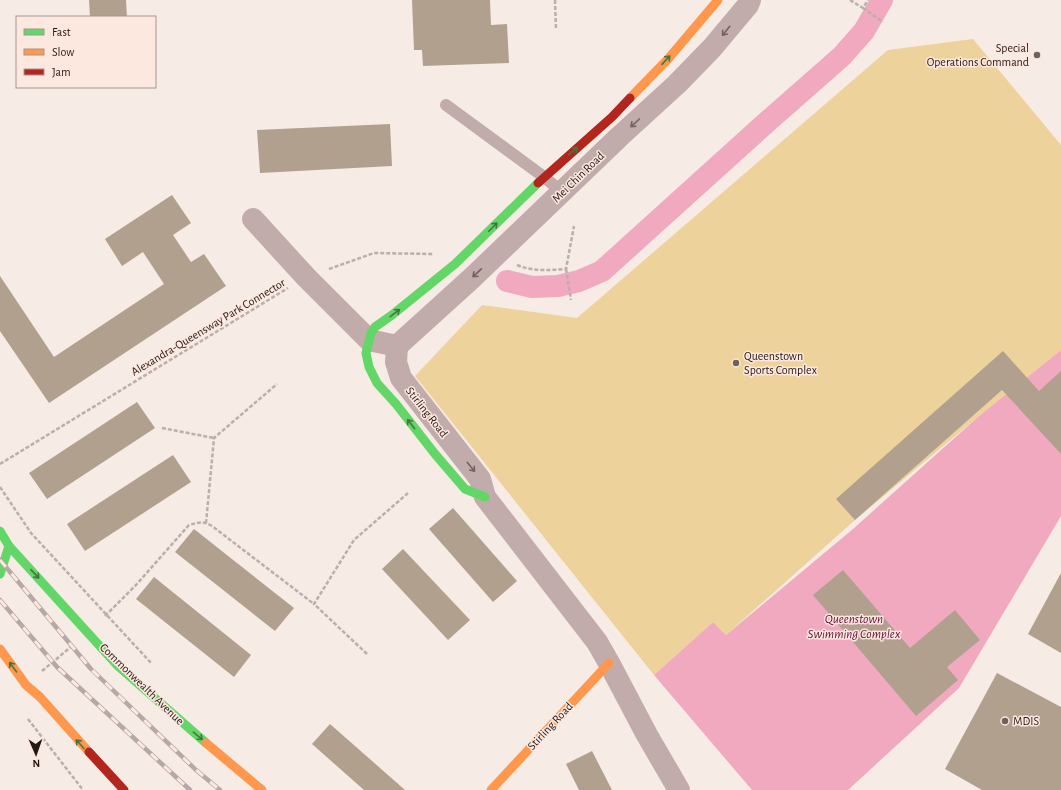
<svg xmlns="http://www.w3.org/2000/svg" width="1061" height="790" font-family="'Alegreya Sans',sans-serif">
<style>
.green{fill:#edd29b}
.water{fill:#f1a9c0}
.lines{fill:none;stroke-linecap:round;stroke-linejoin:round}
.canal{stroke:#f1a9c0;stroke-width:22}
.building{fill:#b2a08e}
.path{stroke:#bdaeab;stroke-width:2.5;stroke-dasharray:4 2;stroke-linecap:butt}
.lane{stroke:#c2acab;stroke-width:12}
.street{stroke:#c2acab;stroke-width:22}
.fast{stroke:#63d668;stroke-width:9}
.slow{stroke:#ff974d;stroke-width:9}
.jam{stroke:#b3261e;stroke-width:9}
.rail-casing{stroke:#b6a8a6;stroke-width:4.5}
.rail{stroke:#fde8e0;stroke-width:3;stroke-dasharray:9;stroke-linecap:butt}
.oneway{stroke:#736260}
.oneway2{stroke:#44773e}
.poi-dot{fill:#6e625e;stroke:#fde8e0;stroke-width:1.5}
.labels{text-anchor:middle;dominant-baseline:central;stroke-width:3;stroke-linejoin:round;paint-order:stroke}
.poi-label{font-size:12px;fill:#241814;stroke:#fde8e0;text-anchor:start}
.street-label{font-size:12px;fill:#241814;stroke:#fde8e0}
.water-label{font-size:13px;font-style:italic;fill:#640e38;stroke:#fde8e0}
</style>
<rect width="100%" height="100%" fill="#f7ebe6"/>
<path class="green" d="M 973,39 L 1061,145 L 1061,350 L 979,416 L 855,520 L 726,635 L 713,622 L 654,675 L 415,376 L 482,305 L 577,318 L 888,50 Z"/>
<path class="water" d="M 1061,350 L 1061,516 L 959,688 L 848,790 L 752,790 L 654,675 L 713,622 L 726,635 L 853,529 L 979,416 Z"/>
<g class="lines">
<path class="canal" d="M 507,281 L 532,287 L 558,286 L 579,281 L 602,271 L 768,121 L 842,56 L 864,31 L 882,0"/>
</g>
<g class="building">
<path d="M 89,0 L 126,0 L 127,17 L 90,17 Z"/>
<path d="M 412,0 L 490,0 L 491,25 L 507,24 L 509,63 L 423,66 L 422,50 L 414,50 Z"/>
<path d="M 390,124 L 392,166 L 260,173 L 257,130 Z"/>
<path d="M 172,195 L 191,223 L 173,235 L 191,262 L 204,254 L 226,286 L 49,403 L 0,331 L 0,276 L 54,357 L 164,284 L 143,252 L 122,266 L 105,239 Z"/>
<path d="M 1003,351 L 1039,391 L 1061,371 L 1061,454 L 1002,390 L 855,520 L 836,499 Z"/>
<path d="M 137,402 L 155,428 L 47,499 L 29,473 Z"/>
<path d="M 173,455 L 191,482 L 85,551 L 67,524 Z"/>
<path d="M 453,508 L 517,581 L 493,602 L 429,529 Z"/>
<path d="M 194,529 L 294,608 L 275,631 L 175,552 Z"/>
<path d="M 403,549 L 470,620 L 448,640 L 382,569 Z"/>
<path d="M 843,570 L 910,648 L 955,610 L 980,640 L 947,667 L 958,680 L 916,716 L 813,595 Z"/>
<path d="M 1061,573 L 1061,653 L 1028,634 Z"/>
<path d="M 154,577 L 251,655 L 234,677 L 136,599 Z"/>
<path d="M 997,673 L 1061,707 L 1061,790 L 982,790 L 945,769 Z"/>
<path d="M 330,724 L 405,790 L 364,790 L 312,744 Z"/>
<path d="M 592,751 L 612,790 L 579,790 L 566,764 Z"/>
</g>
<g class="lines">
<g class="path">
<path d="M 555,0 L 556,30"/>
<path d="M 850,0 L 863,8 L 868,0"/>
<path d="M 863,8 L 883,22"/>
<path d="M 517,265 C 533,272 550,270 566,269 L 574,226"/>
<path d="M 329,269 L 374,253 L 433,254"/>
<path d="M 566,269 L 571,300"/>
<path d="M 162,428 L 214,438"/>
<path d="M 0,464 L 288,288"/>
<path d="M 0,487 L 31,533 L 152,664"/>
<path d="M 206,523 L 214,438 L 277,384"/>
<path d="M 105,616 L 136,585 L 189,525 C 199,522 204,521 212,526 L 314,604"/>
<path d="M 367,654 L 314,604 L 354,540 L 408,493"/>
<path d="M 42,671 L 72,646"/>
<path d="M 28,719 L 83,790"/>
</g>
<path class="lane" d="M 446,105 L 544,177 L 562,192"/>
<g class="street">
<path d="M 253,219 L 306,277 L 369,340 L 397,346"/>
<path d="M 397,346 L 396,362 L 401,378 L 480,479 L 485,497 L 597,642 L 609,663 L 647,735 L 679,790"/>
<path d="M 397,346 L 472,278 L 619,137 L 677,84 L 712,48 L 748,5 L 750,0"/>
</g>
<g class="fast">
<path d="M 485,497 L 465,489 L 435,454 L 396,404 L 377,383 L 369,367 L 366,353 L 371,333 L 375,327 L 392,315 L 455,264 L 538,183"/>
<path d="M 0,531 L 9,546 L 117,665 L 206,743"/>
<path d="M 0,574 L 9,546"/>
</g>
<g class="slow">
<path d="M 630,98 L 668,59 L 718,0"/>
<path d="M 0,649 L 26,685 L 40,697 L 89,752"/>
<path d="M 206,743 L 262,790"/>
<path d="M 491,790 L 609,663"/>
</g>
<g class="jam">
<path d="M 538,183 L 612,117 L 630,98"/>
<path d="M 89,752 L 124,790"/>
</g>
<defs>
<g id="rail">
<path d="M 0,560 L 91,669 L 196,770 L 220,790"/>
<path d="M 0,600 L 57,667 L 190,790"/>
</g>
</defs>
<use href="#rail" class="rail-casing"/>
<use href="#rail" class="rail"/>
</g>
<defs><path id="oneway-shaft" d="M-6 0H5M1.5-3L5.5 0L1.5 3" fill="none" stroke-width="1.6" stroke-linecap="round" stroke-linejoin="round"/></defs>
<g class="oneway">
<use href="#oneway-shaft" transform="translate(726 31) rotate(129)"/>
<use href="#oneway-shaft" transform="translate(635 123) rotate(138)"/>
<use href="#oneway-shaft" transform="translate(477 273) rotate(137)"/>
<use href="#oneway-shaft" transform="translate(471 467) rotate(51)"/>
</g>
<g class="oneway2">
<use href="#oneway-shaft" transform="translate(666 60) rotate(-47)"/>
<use href="#oneway-shaft" transform="translate(573 151) rotate(-42)"/>
<use href="#oneway-shaft" transform="translate(493 227) rotate(-45)"/>
<use href="#oneway-shaft" transform="translate(395 313) rotate(-38)"/>
<use href="#oneway-shaft" transform="translate(411 424) rotate(-128)"/>
<use href="#oneway-shaft" transform="translate(35 574) rotate(47)"/>
<use href="#oneway-shaft" transform="translate(13 667) rotate(-126)"/>
<use href="#oneway-shaft" transform="translate(198 736) rotate(40)"/>
<use href="#oneway-shaft" transform="translate(80 744) rotate(-132)"/>
</g>
<g class="poi-dot">
<circle cx="1037" cy="55" r="4"/>
<circle cx="736" cy="363" r="4"/>
<circle cx="1005" cy="721" r="4"/>
</g>
<g class="labels">
<g class="poi-label">
<text x="1029" y="48" text-anchor="end">Special<tspan x="1029" dy="14">Operations Command</tspan></text>
<text x="744" y="356">Queenstown<tspan x="744" dy="14">Sports Complex</tspan></text>
<text x="1013" y="721">MDIS</text>
</g>
<g class="street-label">
<text transform="translate(578 177) rotate(-44)">Mei Chin Road</text>
<text transform="translate(208 327) rotate(-31)">Alexandra-Queensway Park Connector</text>
<text transform="translate(427 412) rotate(52)">Stirling Road</text>
<text transform="translate(142 684) rotate(44)">Commonwealth Avenue</text>
<text transform="translate(550 726) rotate(-47)">Stirling Road</text>
</g>
<g class="water-label">
<text x="854" y="619">Queenstown<tspan x="854" dy="15">Swimming Complex</tspan></text>
</g>
</g>
<rect x="16" y="16" width="140" height="72" fill="#fde8e0" stroke="#a6958e"/>
<rect x="24" y="29" width="20" height="6" fill="#63d668" stroke="#a6958e"/>
<text x="52" y="36" font-size="12" fill="#241814">Fast</text>
<rect x="24" y="49" width="20" height="6" fill="#ff974d" stroke="#a6958e"/>
<text x="52" y="56" font-size="12" fill="#241814">Slow</text>
<rect x="24" y="69" width="20" height="6" fill="#b3261e" stroke="#a6958e"/>
<text x="52" y="76" font-size="12" fill="#241814">Jam</text>
<g transform="translate(36 754) rotate(178)" stroke="#fde8e0" stroke-width="3" paint-order="stroke">
<path d="M0-3L7 15L0 10L-7 15Z" fill="#241814"/>
<text y="-6" font-size="11" font-weight="bold" text-anchor="middle" fill="#241814">N</text>
</g>
</svg>
